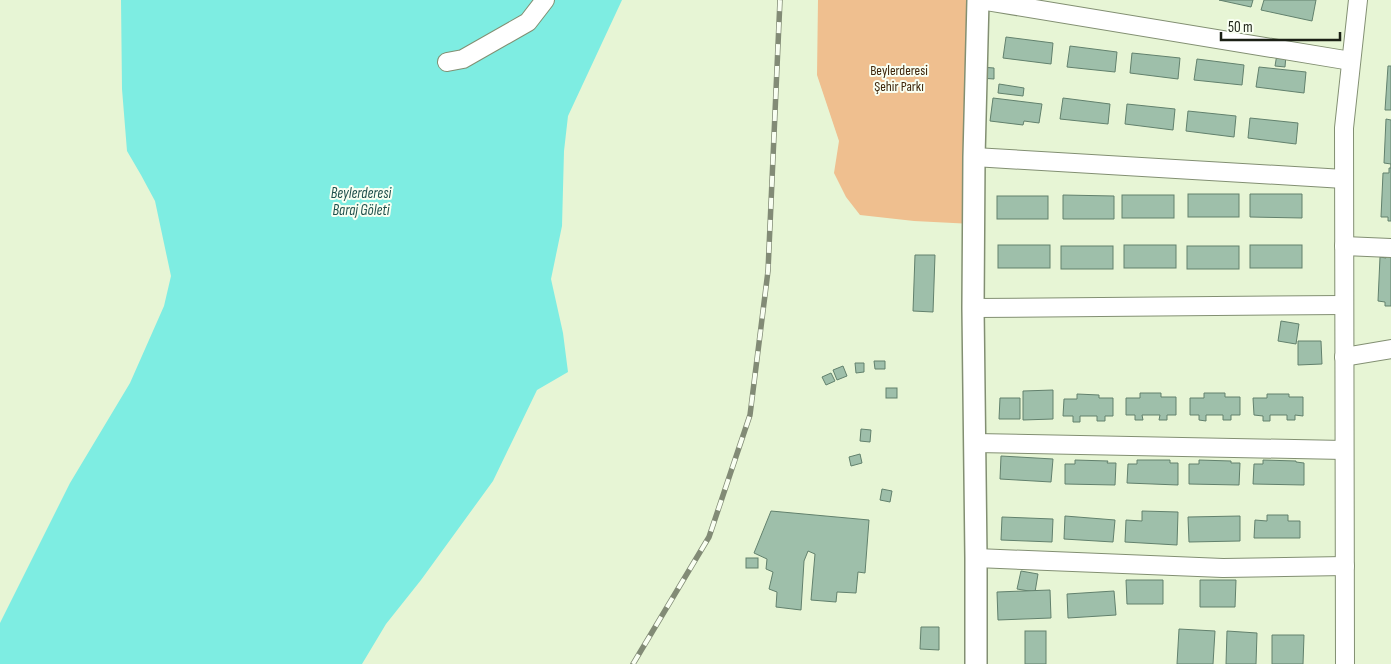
<svg xmlns="http://www.w3.org/2000/svg" width="1391" height="664" font-family="'Sofia Sans Condensed',sans-serif">
<style>
.green{fill:#efbf8f}
.water{fill:#7eede2}
.building{fill:#9ebfaa;stroke:#62816d}
.lines{fill:none;stroke-linecap:round;stroke-linejoin:round}
.minor-casing{stroke:#828f72;stroke-width:20}
.major-casing{stroke:#828f72;stroke-width:24}
.minor{stroke:#fff;stroke-width:18}
.major{stroke:#fff;stroke-width:21}
.rail-casing{stroke:#828b76;stroke-width:5.5}
.rail{stroke:#f9fff2;stroke-width:4;stroke-dasharray:11;stroke-linecap:butt}
.labels{text-anchor:middle;dominant-baseline:central;stroke-width:4;stroke-linejoin:round;paint-order:stroke}
.park-label{font-size:14px;fill:#3e260b;stroke:#f9fff2}
.water-label{font-size:15px;font-style:italic;fill:#1e4f4b;stroke:#f9fff2}
</style>
<rect width="100%" height="100%" fill="#e7f5d5"/>
<path class="green" d="M 818,0 L 979,0 L 973,224 L 914,221 L 860,215 L 846,197 L 834,173 L 839,141 L 817,75 Z"/>
<path class="water" d="M 121,0 L 622,0 L 568,116 L 564,151 L 562,226 L 551,279 L 563,333 L 568,372 L 537,390 L 493,481 L 421,580 L 386,624 L 362,664 L 0,664 L 0,623 L 70,483 L 130,383 L 164,306 L 171,276 L 155,201 L 141,175 L 127,151 L 122,89 Z"/>
<g class="building">
<path d="M 1219,0 L 1253,0 L 1251,7 Z"/>
<path d="M 1264,0 L 1316,0 L 1312,21 L 1261,10 Z"/>
<path d="M 1006,37 L 1053,43 L 1051,64 L 1003,58 Z"/>
<path d="M 1070,46 L 1117,52 L 1115,72 L 1067,67 Z"/>
<path d="M 1132,53 L 1180,58 L 1178,79 L 1130,73 Z"/>
<path d="M 1277,54 L 1286,55 L 1285,67 L 1275,66 Z"/>
<path d="M 1197,59 L 1244,65 L 1242,85 L 1194,80 Z"/>
<path d="M 1388,66 L 1391,66 L 1391,110 L 1385,110 Z"/>
<path d="M 981,67 L 994,68 L 994,79 L 980,78 Z"/>
<path d="M 1259,67 L 1306,72 L 1304,93 L 1256,87 Z"/>
<path d="M 999,84 L 1024,88 L 1023,96 L 998,93 Z"/>
<path d="M 993,98 L 1042,104 L 1039,123 L 1024,121 L 1023,125 L 990,121 Z"/>
<path d="M 1063,98 L 1110,104 L 1108,124 L 1060,119 Z"/>
<path d="M 1127,104 L 1175,109 L 1173,130 L 1125,124 Z"/>
<path d="M 1188,111 L 1236,116 L 1234,137 L 1186,131 Z"/>
<path d="M 1250,118 L 1298,123 L 1296,144 L 1248,138 Z"/>
<path d="M 1386,119 L 1391,120 L 1391,168 L 1391,164 L 1384,163 Z"/>
<path d="M 1389,168 L 1391,168 L 1391,221 L 1388,221 L 1388,217 L 1381,217 L 1383,173 L 1389,173 Z"/>
<rect x="1188" y="194" width="51" height="23"/>
<path d="M 1250,194 L 1302,194 L 1302,218 L 1250,217 Z"/>
<path d="M 1063,195 L 1114,196 L 1114,219 L 1063,219 Z"/>
<rect x="1122" y="195" width="52" height="23"/>
<rect x="997" y="196" width="51" height="23"/>
<rect x="998" y="245" width="52" height="23"/>
<rect x="1124" y="245" width="52" height="23"/>
<rect x="1250" y="245" width="52" height="23"/>
<rect x="1061" y="246" width="52" height="23"/>
<rect x="1187" y="246" width="52" height="23"/>
<path d="M 1386,253 L 1391,253 L 1391,306 L 1385,306 L 1385,302 L 1378,301 L 1380,257 L 1386,258 Z"/>
<path d="M 915,255 L 935,255 L 933,312 L 913,311 Z"/>
<path d="M 1281,321 L 1299,324 L 1296,344 L 1278,341 Z"/>
<path d="M 1298,341 L 1321,341 L 1322,364 L 1298,365 Z"/>
<path d="M 874,361 L 885,361 L 885,369 L 875,369 Z"/>
<path d="M 855,363 L 864,363 L 864,372 L 856,373 Z"/>
<path d="M 843,366 L 847,376 L 837,380 L 833,370 Z"/>
<path d="M 831,373 L 835,381 L 826,385 L 822,377 Z"/>
<rect x="886" y="388" width="11" height="10"/>
<path d="M 1053,390 L 1053,419 L 1023,420 L 1023,391 Z"/>
<path d="M 1140,393 L 1161,393 L 1161,397 L 1176,397 L 1176,415 L 1167,415 L 1167,420 L 1159,420 L 1160,415 L 1142,415 L 1143,420 L 1135,420 L 1135,415 L 1126,415 L 1126,398 L 1140,398 Z"/>
<path d="M 1204,393 L 1225,393 L 1225,397 L 1240,397 L 1240,415 L 1231,415 L 1231,420 L 1223,420 L 1223,415 L 1206,415 L 1206,421 L 1199,420 L 1199,415 L 1190,415 L 1190,398 L 1204,398 Z"/>
<path d="M 1077,394 L 1099,395 L 1099,398 L 1113,398 L 1113,416 L 1105,416 L 1105,421 L 1097,421 L 1097,416 L 1080,416 L 1080,422 L 1073,422 L 1073,416 L 1063,416 L 1064,399 L 1077,399 Z"/>
<path d="M 1267,394 L 1289,394 L 1289,397 L 1303,397 L 1303,416 L 1295,415 L 1295,420 L 1287,420 L 1287,415 L 1270,415 L 1270,421 L 1263,421 L 1263,416 L 1254,415 L 1253,398 L 1267,398 Z"/>
<path d="M 1000,398 L 1020,398 L 1020,419 L 999,419 Z"/>
<path d="M 861,429 L 871,430 L 870,442 L 860,441 Z"/>
<path d="M 860,454 L 862,463 L 851,466 L 849,457 Z"/>
<path d="M 1001,456 L 1053,459 L 1051,482 L 1000,479 Z"/>
<path d="M 1075,460 L 1108,461 L 1107,463 L 1116,463 L 1115,485 L 1065,484 L 1065,464 L 1075,464 Z"/>
<path d="M 1137,460 L 1170,460 L 1170,463 L 1178,463 L 1178,485 L 1127,483 L 1128,464 L 1137,464 Z"/>
<path d="M 1199,460 L 1231,461 L 1231,463 L 1240,463 L 1239,485 L 1189,484 L 1189,464 L 1199,464 Z"/>
<path d="M 1263,460 L 1296,461 L 1296,462 L 1304,463 L 1304,485 L 1253,484 L 1254,464 L 1263,464 Z"/>
<path d="M 882,489 L 892,491 L 890,502 L 880,500 Z"/>
<path d="M 771,511 L 869,520 L 865,573 L 858,572 L 856,593 L 837,592 L 836,602 L 811,600 L 815,554 L 808,551 L 804,561 L 801,610 L 776,607 L 777,592 L 769,589 L 773,572 L 766,569 L 767,559 L 754,553 Z"/>
<path d="M 1142,511 L 1178,512 L 1177,545 L 1125,542 L 1126,520 L 1142,521 Z"/>
<path d="M 1267,515 L 1288,515 L 1288,521 L 1300,521 L 1300,538 L 1254,538 L 1255,520 L 1267,521 Z"/>
<path d="M 1065,516 L 1115,520 L 1113,542 L 1064,539 Z"/>
<path d="M 1240,516 L 1240,541 L 1189,542 L 1188,517 Z"/>
<path d="M 1002,517 L 1053,519 L 1052,542 L 1001,540 Z"/>
<rect x="746" y="558" width="12" height="10"/>
<path d="M 1021,571 L 1038,574 L 1035,592 L 1017,589 Z"/>
<path d="M 1126,580 L 1163,580 L 1163,604 L 1127,604 Z"/>
<path d="M 1200,580 L 1236,580 L 1235,607 L 1200,607 Z"/>
<path d="M 1050,590 L 1051,618 L 998,620 L 997,592 Z"/>
<path d="M 1114,591 L 1116,615 L 1068,618 L 1067,594 Z"/>
<path d="M 921,627 L 939,627 L 939,650 L 920,649 Z"/>
<path d="M 1179,629 L 1215,631 L 1213,664 L 1177,664 Z"/>
<rect x="1025" y="631" width="21" height="33"/>
<path d="M 1227,631 L 1257,633 L 1256,664 L 1226,664 Z"/>
<path d="M 1272,635 L 1304,635 L 1303,664 L 1272,664 Z"/>
</g>
<g class="lines">
<defs>
<g id="minor">
<path d="M 980,0 L 1351,61"/>
<path d="M 447,62 L 463,59 L 528,22 L 545,0"/>
<path d="M 974,157 L 1344,179"/>
<path d="M 1344,246 L 1391,248"/>
<path d="M 973,308 L 1344,305"/>
<path d="M 1344,357 L 1391,349"/>
<path d="M 975,443 L 1344,450"/>
<path d="M 976,558 L 1223,568 L 1345,566"/>
<path d="M 1345,664 L 1344,128 L 1358,0"/>
</g>
<path id="major" d="M 976,664 L 976,558 L 973,308 L 974,157 L 978,0"/>
</defs>
<use href="#minor" class="minor-casing"/>
<use href="#major" class="major-casing"/>
<use href="#minor" class="minor"/>
<use href="#major" class="major"/>
<defs>
<path id="rail" d="M 633,664 L 709,537 L 750,415 L 768,271 L 780,0"/>
</defs>
<use href="#rail" class="rail-casing"/>
<use href="#rail" class="rail"/>
</g>
<g class="labels">
<g class="park-label">
<text x="899" y="70">Beylerderesi<tspan x="899" dy="16">Şehir Parkı</tspan></text>
</g>
<g class="water-label">
<text x="361" y="193">Beylerderesi<tspan x="361" dy="17">Baraj Göleti</tspan></text>
</g>
</g>
<path d="M1221 32v8h119v-8" fill="none" stroke="#1b2015" stroke-width="2.5"/>
<text x="1228" y="32" font-size="15" fill="#1b2015" stroke="#f9fff2" stroke-width="4" paint-order="stroke">50 m</text>
</svg>
